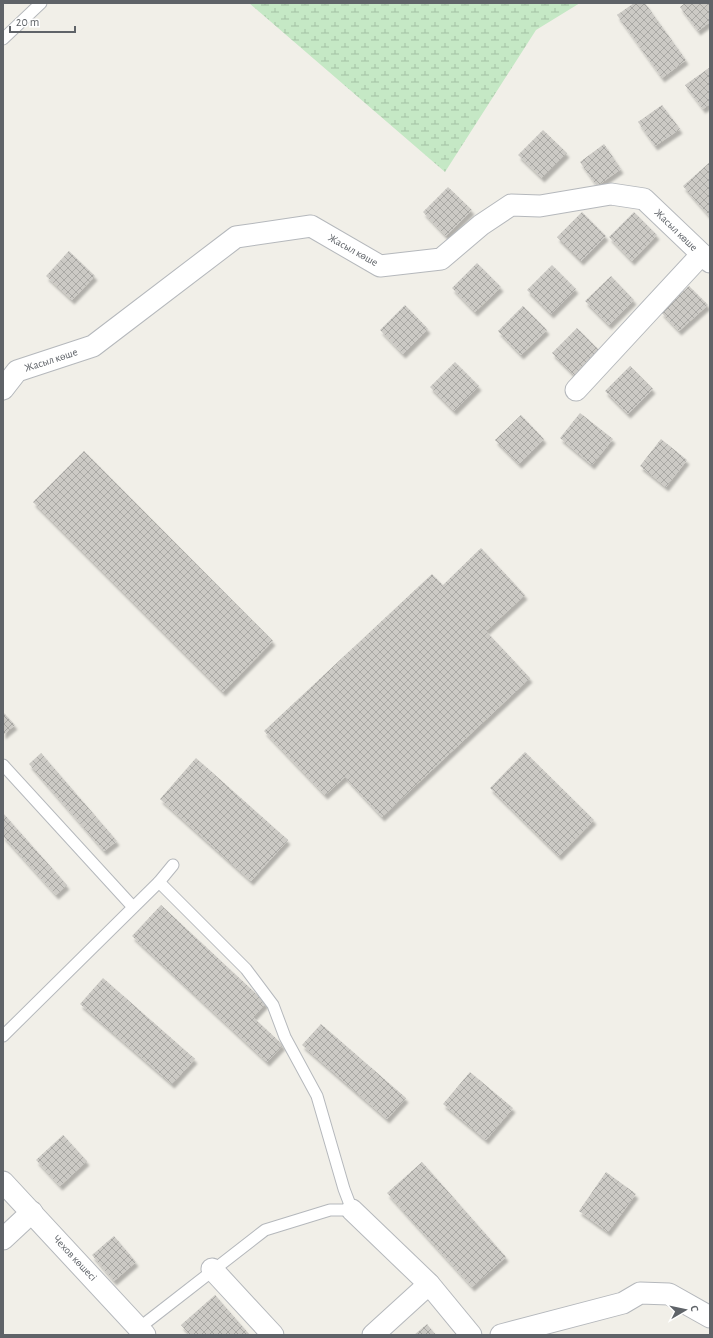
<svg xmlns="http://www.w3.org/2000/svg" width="713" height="1338" font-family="'Alegreya Sans',sans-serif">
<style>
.wetland{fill:url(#wetland-marsh)}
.building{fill:url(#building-cross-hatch);filter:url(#shadow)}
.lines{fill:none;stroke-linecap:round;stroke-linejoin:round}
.service-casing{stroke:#b5b8bc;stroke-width:13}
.minor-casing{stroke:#b5b8bc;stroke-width:23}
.service{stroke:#fff;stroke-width:11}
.minor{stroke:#fff;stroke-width:21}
.labels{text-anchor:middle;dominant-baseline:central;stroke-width:4;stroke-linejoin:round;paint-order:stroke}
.street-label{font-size:11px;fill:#5f6368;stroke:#fff}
</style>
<defs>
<pattern id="wetland-marsh" width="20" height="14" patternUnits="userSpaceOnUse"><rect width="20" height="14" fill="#c5e8c5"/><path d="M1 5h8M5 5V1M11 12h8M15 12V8" fill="none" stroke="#a3c0a4"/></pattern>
<pattern id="building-cross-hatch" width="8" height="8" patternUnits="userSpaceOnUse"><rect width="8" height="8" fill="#cccac5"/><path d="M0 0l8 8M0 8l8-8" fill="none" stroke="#a9a8a4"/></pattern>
<filter id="shadow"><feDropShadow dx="2.5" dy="4.5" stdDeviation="1" flood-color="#0004"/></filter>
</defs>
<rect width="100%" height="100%" fill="#f1efe8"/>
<path class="wetland" d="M 249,3 L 580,3 L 536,30 L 445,172 Z"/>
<g class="building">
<path d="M 634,3 L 645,3 L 686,60 L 662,78 L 617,15 Z"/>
<path d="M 685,3 L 710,3 L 710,22 L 698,31 L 680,7 Z"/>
<path d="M 709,68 L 710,104 L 703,109 L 685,85 Z"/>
<path d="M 662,105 L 680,129 L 655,146 L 638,122 Z"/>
<path d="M 543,130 L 567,153 L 542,178 L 518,155 Z"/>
<path d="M 604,144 L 621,169 L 597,186 L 580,162 Z"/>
<path d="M 710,162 L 710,217 L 683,186 Z"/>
<path d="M 448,187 L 472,210 L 446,236 L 423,212 Z"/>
<path d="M 582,212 L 606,236 L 581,261 L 557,237 Z"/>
<path d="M 634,212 L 657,235 L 632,261 L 609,237 Z"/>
<path d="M 69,251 L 95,276 L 72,300 L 46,276 Z"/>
<path d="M 477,263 L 501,287 L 475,312 L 452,288 Z"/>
<path d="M 552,265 L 576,289 L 551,314 L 527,290 Z"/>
<path d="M 611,276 L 634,300 L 609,325 L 585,301 Z"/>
<path d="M 689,286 L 708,305 L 679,331 L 661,312 Z"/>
<path d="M 405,305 L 428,329 L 403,354 L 380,330 Z"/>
<path d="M 523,306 L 547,330 L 521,355 L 498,331 Z"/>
<path d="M 577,328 L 601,352 L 576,377 L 552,353 Z"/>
<path d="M 455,362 L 479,386 L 454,411 L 430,387 Z"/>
<path d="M 630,366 L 653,389 L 628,414 L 605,391 Z"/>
<path d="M 580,413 L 613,439 L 592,465 L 560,438 Z"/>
<path d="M 521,415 L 544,439 L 519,464 L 495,440 Z"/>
<path d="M 661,439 L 687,460 L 666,487 L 640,466 Z"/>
<path d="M 84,451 L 273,641 L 223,692 L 33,502 Z"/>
<path d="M 481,548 L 525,595 L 486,631 L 530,678 L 382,817 L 345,777 L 325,795 L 264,731 L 432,574 L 443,585 Z"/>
<path d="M 3,712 L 15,725 L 3,735 Z"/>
<path d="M 525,752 L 594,820 L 559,856 L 490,788 Z"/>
<path d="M 41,753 L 117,841 L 104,851 L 29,764 Z"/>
<path d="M 196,758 L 288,840 L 251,881 L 160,799 Z"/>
<path d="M 3,813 L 67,885 L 56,895 L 3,836 Z"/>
<path d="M 161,905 L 266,1003 L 253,1017 L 283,1045 L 267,1062 L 132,936 Z"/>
<path d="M 103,978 L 195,1059 L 172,1084 L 80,1004 Z"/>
<path d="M 321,1024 L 406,1098 L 387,1119 L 302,1045 Z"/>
<path d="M 470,1072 L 513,1108 L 486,1140 L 443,1104 Z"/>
<path d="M 63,1135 L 87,1161 L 60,1186 L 36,1160 Z"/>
<path d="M 422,1162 L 506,1257 L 472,1287 L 387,1193 Z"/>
<path d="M 606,1172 L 636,1194 L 608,1232 L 579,1211 Z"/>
<path d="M 114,1236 L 136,1262 L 114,1281 L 92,1255 Z"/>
<path d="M 215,1295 L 250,1335 L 190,1335 L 181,1325 Z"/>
<path d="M 427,1324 L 436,1335 L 414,1335 Z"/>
</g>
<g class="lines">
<defs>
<g id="service">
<path d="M 3,39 L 41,3"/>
<path d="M 3,765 L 133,907"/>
<path d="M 3,1036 L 159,882 L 173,865"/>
<path d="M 139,1328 L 265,1230 L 330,1210 L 352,1210 L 344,1189 L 317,1096 L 285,1037 L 273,1005 L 246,969 L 159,882"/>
</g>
<g id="minor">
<path d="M 3,389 L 17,371 L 93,346 L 236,237 L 311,226 L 380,266 L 441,259 L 481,225 L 511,205 L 540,206 L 611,194 L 644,199 L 710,262"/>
<path d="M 576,390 L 701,255"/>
<path d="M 3,1182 L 145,1335"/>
<path d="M 352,1210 L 429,1284 L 471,1335"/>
<path d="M 3,1239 L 32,1212"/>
<path d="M 212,1269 L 273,1335"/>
<path d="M 373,1335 L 429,1284"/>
<path d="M 501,1335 L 623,1303 L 640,1293 L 669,1294 L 710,1317"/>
</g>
</defs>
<use href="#service" class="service-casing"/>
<use href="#minor" class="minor-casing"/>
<use href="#service" class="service"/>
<use href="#minor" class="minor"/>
</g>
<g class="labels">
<g class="street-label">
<text transform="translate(676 230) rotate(44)">Жасыл көше</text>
<text transform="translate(353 250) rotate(29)">Жасыл көше</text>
<text transform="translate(51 360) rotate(-18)">Жасыл көше</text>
<text transform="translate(75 1258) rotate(47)">Чехов көшесі</text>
</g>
</g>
<rect width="713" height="1338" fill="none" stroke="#5f6368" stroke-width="8"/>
<g transform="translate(685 1310) rotate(81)" stroke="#ffffff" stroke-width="3" paint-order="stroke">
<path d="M0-3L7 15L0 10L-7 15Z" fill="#5f6368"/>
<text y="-6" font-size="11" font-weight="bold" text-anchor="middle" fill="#5f6368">С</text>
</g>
<path d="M10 26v6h65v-6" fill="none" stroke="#5f6368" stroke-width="2"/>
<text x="16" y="26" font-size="12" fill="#5f6368" stroke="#ffffff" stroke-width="3" paint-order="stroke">20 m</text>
</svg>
